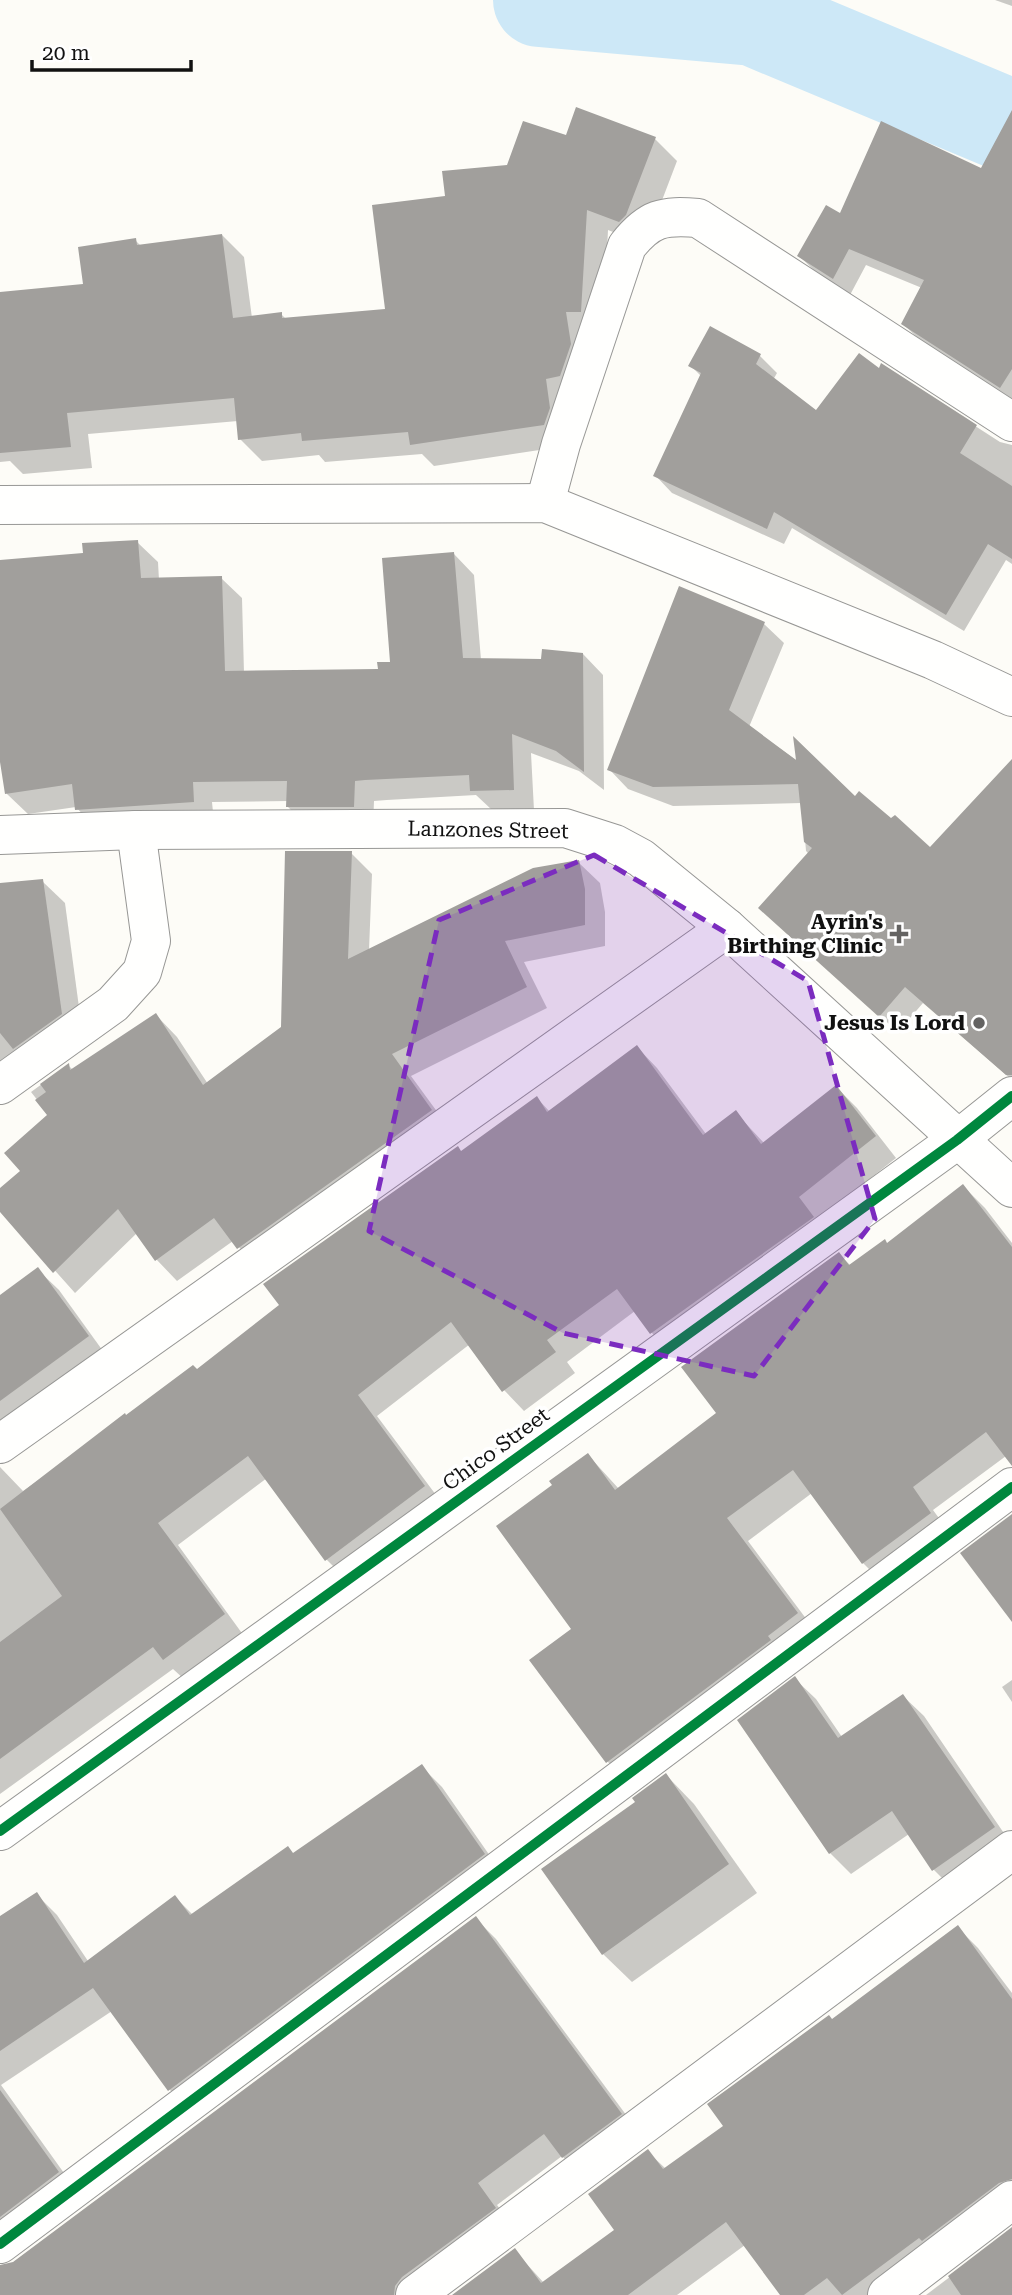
<svg xmlns="http://www.w3.org/2000/svg" width="1012" height="2295" font-family="'Roboto Serif',serif">
<style>
.shadow{fill:#0003}
.lines{fill:none;stroke-linecap:round;stroke-linejoin:round}
.river{stroke:#cde8f7;stroke-width:94}
.building{fill:#a19f9c}
.minor-casing{stroke:#979795;stroke-width:40}
.minor{stroke:#fffffe;stroke-width:38}
.cycleway-casing{stroke:#fff;stroke-width:15}
.cycleway{stroke:#00873e;stroke-width:10}
.marked{fill:#7b2cbf;fill-opacity:0.2;stroke:#7b2cbf;stroke-width:5;stroke-dasharray:14 9;stroke-linejoin:round}
.poi-dot{fill:#646362;stroke:#fff;stroke-width:2.5}
.labels{text-anchor:middle;dominant-baseline:central;stroke-width:7;stroke-linejoin:round;paint-order:stroke}
.street-label{font-size:21px;fill:#111;stroke:#fff}
.poi-label{font-size:21px;font-weight:bold;fill:#111;stroke:#fff;text-anchor:end}
</style>
<rect width="100%" height="100%" fill="#fdfcf7"/>
<g class="shadow">
<path d="M 995,0 L 1012,0 L 1012,6 Z"/>
<path d="M 567,137 L 655,139 L 677,161 L 648,237 L 641,243 L 608,230 L 603,334 L 566,446 L 434,466 L 422,454 L 325,462 L 319,455 L 262,461 L 240,439 L 238,421 L 88,434 L 92,468 L 23,474 L 10,461 L 0,462 L 0,294 L 85,285 L 135,240 L 141,246 L 222,235 L 244,257 L 252,318 L 281,314 L 286,319 L 387,310 L 446,197 Z"/>
<path d="M 982,170 L 1012,174 L 1012,400 L 921,341 L 903,324 L 922,288 L 866,265 L 850,295 L 817,273 L 799,256 L 841,215 Z"/>
<path d="M 760,356 L 777,373 L 773,380 L 816,412 L 880,370 L 882,366 L 1000,442 L 1012,445 L 1012,564 L 1006,560 L 964,631 L 792,528 L 784,544 L 672,493 L 655,475 L 701,376 L 690,365 Z"/>
<path d="M 137,542 L 158,562 L 159,580 L 221,578 L 242,598 L 244,673 L 379,671 L 392,663 L 454,554 L 474,575 L 481,660 L 543,660 L 583,654 L 603,675 L 604,790 L 579,771 L 531,753 L 534,810 L 492,810 L 476,795 L 387,800 L 374,801 L 373,827 L 308,827 L 288,807 L 288,801 L 212,802 L 214,822 L 97,830 L 76,807 L 28,814 L 7,794 L 0,751 L 0,561 L 85,554 Z"/>
<path d="M 680,588 L 764,624 L 784,643 L 749,727 L 862,806 L 930,850 L 1012,762 L 1012,1080 L 923,1003 L 898,1032 L 760,908 L 809,854 L 806,851 L 802,803 L 673,806 L 628,789 L 609,769 Z"/>
<path d="M 351,853 L 372,874 L 369,951 L 578,862 L 600,883 L 605,912 L 605,946 L 524,962 L 547,1008 L 411,1076 L 452,1132 L 260,1269 L 233,1241 L 177,1281 L 156,1259 L 137,1233 L 75,1293 L 0,1209 L 0,1190 L 22,1171 L 50,1116 L 31,1092 L 68,1065 L 73,1070 L 156,1015 L 177,1037 L 208,1084 L 283,1028 Z"/>
<path d="M 42,881 L 65,903 L 83,1037 L 0,1092 L 0,885 Z"/>
<path d="M 637,1047 L 657,1068 L 706,1134 L 736,1113 L 765,1144 L 836,1087 L 857,1108 L 896,1158 L 819,1219 L 672,1354 L 652,1333 L 635,1311 L 567,1362 L 575,1373 L 524,1411 L 504,1390 L 470,1344 L 377,1416 L 445,1507 L 347,1580 L 327,1560 L 267,1478 L 178,1545 L 244,1636 L 185,1680 L 173,1669 L 0,1794 L 0,1467 L 23,1491 L 197,1371 L 281,1305 L 462,1152 L 537,1098 L 550,1112 Z"/>
<path d="M 963,1186 L 985,1208 L 1012,1243 L 1012,1464 L 1006,1456 L 933,1510 L 952,1536 L 885,1585 L 863,1563 L 812,1493 L 748,1541 L 819,1636 L 630,1784 L 608,1762 L 532,1660 L 574,1629 L 554,1485 L 588,1455 L 619,1489 L 718,1414 L 839,1254 L 851,1266 L 888,1245 Z"/>
<path d="M 38,1270 L 59,1290 L 108,1358 L 0,1439 L 0,1297 Z"/>
<path d="M 795,1679 L 816,1699 L 842,1737 L 903,1696 L 924,1716 L 1012,1845 L 954,1890 L 933,1869 L 909,1834 L 851,1874 L 830,1853 Z"/>
<path d="M 1012,1680 L 1012,1702 L 1002,1687 Z"/>
<path d="M 421,1766 L 442,1787 L 504,1876 L 191,2111 L 170,2090 L 112,2011 L 1,2085 L 79,2194 L 0,2260 L 0,1919 L 36,1894 L 57,1915 L 88,1961 L 175,1897 L 193,1915 L 294,1854 Z"/>
<path d="M 666,1775 L 694,1804 L 757,1893 L 632,1982 L 603,1954 L 638,1803 Z"/>
<path d="M 475,1918 L 496,1939 L 641,2135 L 584,2178 L 562,2156 L 497,2205 L 515,2229 L 427,2295 L 0,2295 L 0,2267 L 14,2263 Z"/>
<path d="M 957,1927 L 978,1948 L 1012,1993 L 1012,2209 L 899,2295 L 782,2295 L 745,2245 L 677,2295 L 455,2295 L 514,2250 L 544,2283 L 617,2230 L 647,2151 L 666,2169 L 725,2126 L 832,2021 Z"/>
<path d="M 1012,2230 L 1012,2295 L 926,2295 Z"/>
</g>
<g class="lines">
<path class="river" d="M 540,0 L 754,19 L 1012,127"/>
</g>
<g class="building">
<path d="M 576,107 L 656,137 L 626,215 L 619,222 L 587,210 L 581,312 L 566,312 L 571,344 L 560,376 L 546,379 L 550,408 L 544,425 L 410,445 L 408,432 L 302,441 L 301,433 L 238,440 L 234,398 L 67,413 L 71,447 L 0,453 L 0,292 L 83,284 L 78,247 L 136,238 L 137,245 L 222,234 L 233,318 L 282,312 L 282,318 L 385,309 L 372,205 L 445,196 L 442,171 L 507,165 L 523,121 L 566,135 Z"/>
<path d="M 1012,110 L 1012,369 L 1000,388 L 901,324 L 924,280 L 849,249 L 833,279 L 797,256 L 826,205 L 840,213 L 881,121 L 981,168 Z"/>
<path d="M 710,326 L 761,354 L 756,364 L 816,410 L 859,353 L 879,368 L 881,363 L 977,425 L 960,453 L 1012,486 L 1012,559 L 988,544 L 946,615 L 774,512 L 767,529 L 653,476 L 701,373 L 688,366 Z"/>
<path d="M 138,540 L 141,578 L 222,576 L 225,671 L 378,669 L 377,662 L 390,662 L 382,558 L 454,552 L 463,658 L 541,659 L 542,649 L 583,653 L 584,772 L 556,751 L 512,734 L 514,790 L 470,791 L 469,775 L 365,780 L 355,781 L 354,807 L 286,807 L 287,781 L 193,782 L 194,802 L 75,810 L 72,784 L 5,794 L 0,762 L 0,560 L 83,553 L 82,543 Z"/>
<path d="M 679,586 L 765,622 L 729,710 L 796,760 L 793,736 L 855,796 L 859,791 L 891,818 L 895,815 L 930,847 L 1012,759 L 1012,1075 L 1006,1075 L 905,987 L 879,1017 L 758,908 L 812,848 L 804,842 L 798,784 L 653,787 L 607,770 Z"/>
<path d="M 285,851 L 352,851 L 348,959 L 533,868 L 579,860 L 585,889 L 585,925 L 505,941 L 527,987 L 392,1054 L 432,1110 L 237,1249 L 214,1218 L 155,1261 L 118,1209 L 53,1273 L 0,1212 L 0,1188 L 20,1171 L 4,1153 L 47,1115 L 35,1100 L 46,1092 L 40,1084 L 69,1063 L 70,1070 L 156,1013 L 203,1085 L 281,1027 Z"/>
<path d="M 43,879 L 62,1014 L 13,1049 L 0,1033 L 0,883 Z"/>
<path d="M 637,1045 L 703,1135 L 736,1110 L 761,1144 L 836,1085 L 876,1136 L 799,1197 L 814,1217 L 650,1334 L 617,1289 L 547,1340 L 556,1352 L 502,1392 L 451,1322 L 358,1395 L 425,1486 L 325,1561 L 248,1456 L 158,1523 L 225,1614 L 163,1660 L 153,1647 L 0,1759 L 0,1642 L 62,1596 L 0,1509 L 125,1413 L 126,1415 L 193,1365 L 197,1369 L 279,1305 L 263,1284 L 458,1146 L 461,1151 L 537,1096 L 547,1112 Z"/>
<path d="M 963,1184 L 1012,1247 L 1012,1466 L 986,1432 L 913,1487 L 931,1513 L 862,1564 L 793,1470 L 727,1518 L 798,1613 L 768,1636 L 771,1640 L 606,1763 L 529,1660 L 571,1629 L 496,1526 L 552,1485 L 549,1481 L 588,1453 L 615,1490 L 716,1413 L 681,1367 L 839,1252 L 849,1265 L 885,1239 L 887,1243 Z"/>
<path d="M 38,1267 L 89,1336 L 0,1401 L 0,1295 Z"/>
<path d="M 1012,1514 L 1012,1622 L 960,1553 Z"/>
<path d="M 795,1676 L 838,1738 L 903,1694 L 995,1827 L 932,1871 L 892,1811 L 829,1854 L 737,1720 Z"/>
<path d="M 422,1764 L 485,1854 L 168,2091 L 93,1988 L 0,2051 L 0,1916 L 37,1892 L 84,1963 L 175,1895 L 190,1915 L 288,1846 L 293,1853 Z"/>
<path d="M 666,1773 L 729,1864 L 602,1955 L 541,1869 L 635,1802 L 632,1798 Z"/>
<path d="M 476,1916 L 622,2114 L 562,2158 L 544,2134 L 478,2183 L 496,2208 L 402,2277 L 395,2286 L 394,2295 L 0,2295 L 0,2265 L 13,2262 Z"/>
<path d="M 958,1925 L 1012,1999 L 1012,2179 L 999,2183 L 922,2241 L 919,2238 L 842,2295 L 827,2278 L 804,2295 L 780,2295 L 726,2222 L 628,2295 L 452,2295 L 515,2248 L 541,2283 L 614,2230 L 588,2194 L 648,2149 L 663,2169 L 723,2126 L 707,2104 L 829,2015 L 832,2019 Z"/>
<path d="M 0,2090 L 59,2172 L 0,2217 Z"/>
<path d="M 1012,2227 L 1012,2295 L 961,2295 L 948,2276 Z"/>
</g>
<g class="lines">
<defs>
<g id="minor">
<path d="M 545,503 L 561,444 L 627,246 C 649,218 663,215 698,218 L 1012,422"/>
<path d="M 0,505 L 545,503 L 933,660 L 1012,697"/>
<path d="M 0,835 L 136,830 L 565,828 L 615,844 L 641,858 L 727,928 L 1012,1188"/>
<path d="M 0,1085 L 113,1004 L 142,972 L 151,941 L 136,830"/>
<path d="M 0,1444 L 727,928"/>
<path d="M 0,1831 L 957,1140 L 1012,1096"/>
<path d="M 0,2244 L 1012,1487"/>
<path d="M 415,2295 L 1012,1850"/>
<path d="M 887,2295 L 1012,2200"/>
</g>
</defs>
<use href="#minor" class="minor-casing"/>
<use href="#minor" class="minor"/>
<defs>
<g id="cycleway">
<path d="M 0,1831 L 957,1140 L 1012,1096"/>
<path d="M 0,2244 L 1012,1487"/>
</g>
</defs>
<use href="#cycleway" class="cycleway-casing"/>
<use href="#cycleway" class="cycleway"/>
</g>
<path class="marked" d="M 594,855 L 808,981 L 875,1219 L 754,1376 L 563,1333 L 369,1231 L 439,920 Z"/>
<g class="poi-dot">
<path d="M895.5 923.5h7v7h7v7h-7v7h-7v-7h-7v-7h7z"/>
<circle cx="979" cy="1023" r="7"/>
</g>
<g class="labels">
<g class="street-label">
<text transform="translate(488 830) rotate(1)">Lanzones Street</text>
<text transform="translate(496 1449) rotate(-36)">Chico Street</text>
</g>
<g class="poi-label">
<text x="883" y="922">Ayrin's<tspan x="883" dy="24">Birthing Clinic</tspan></text>
<text x="965" y="1023">Jesus Is Lord</text>
</g>
</g>
<path d="M32 60v10h159v-10" fill="none" stroke="#111111" stroke-width="3.5"/>
<text x="42" y="60" font-size="21" fill="#111111" stroke="#ffffff" stroke-width="5" paint-order="stroke">20 m</text>
</svg>
